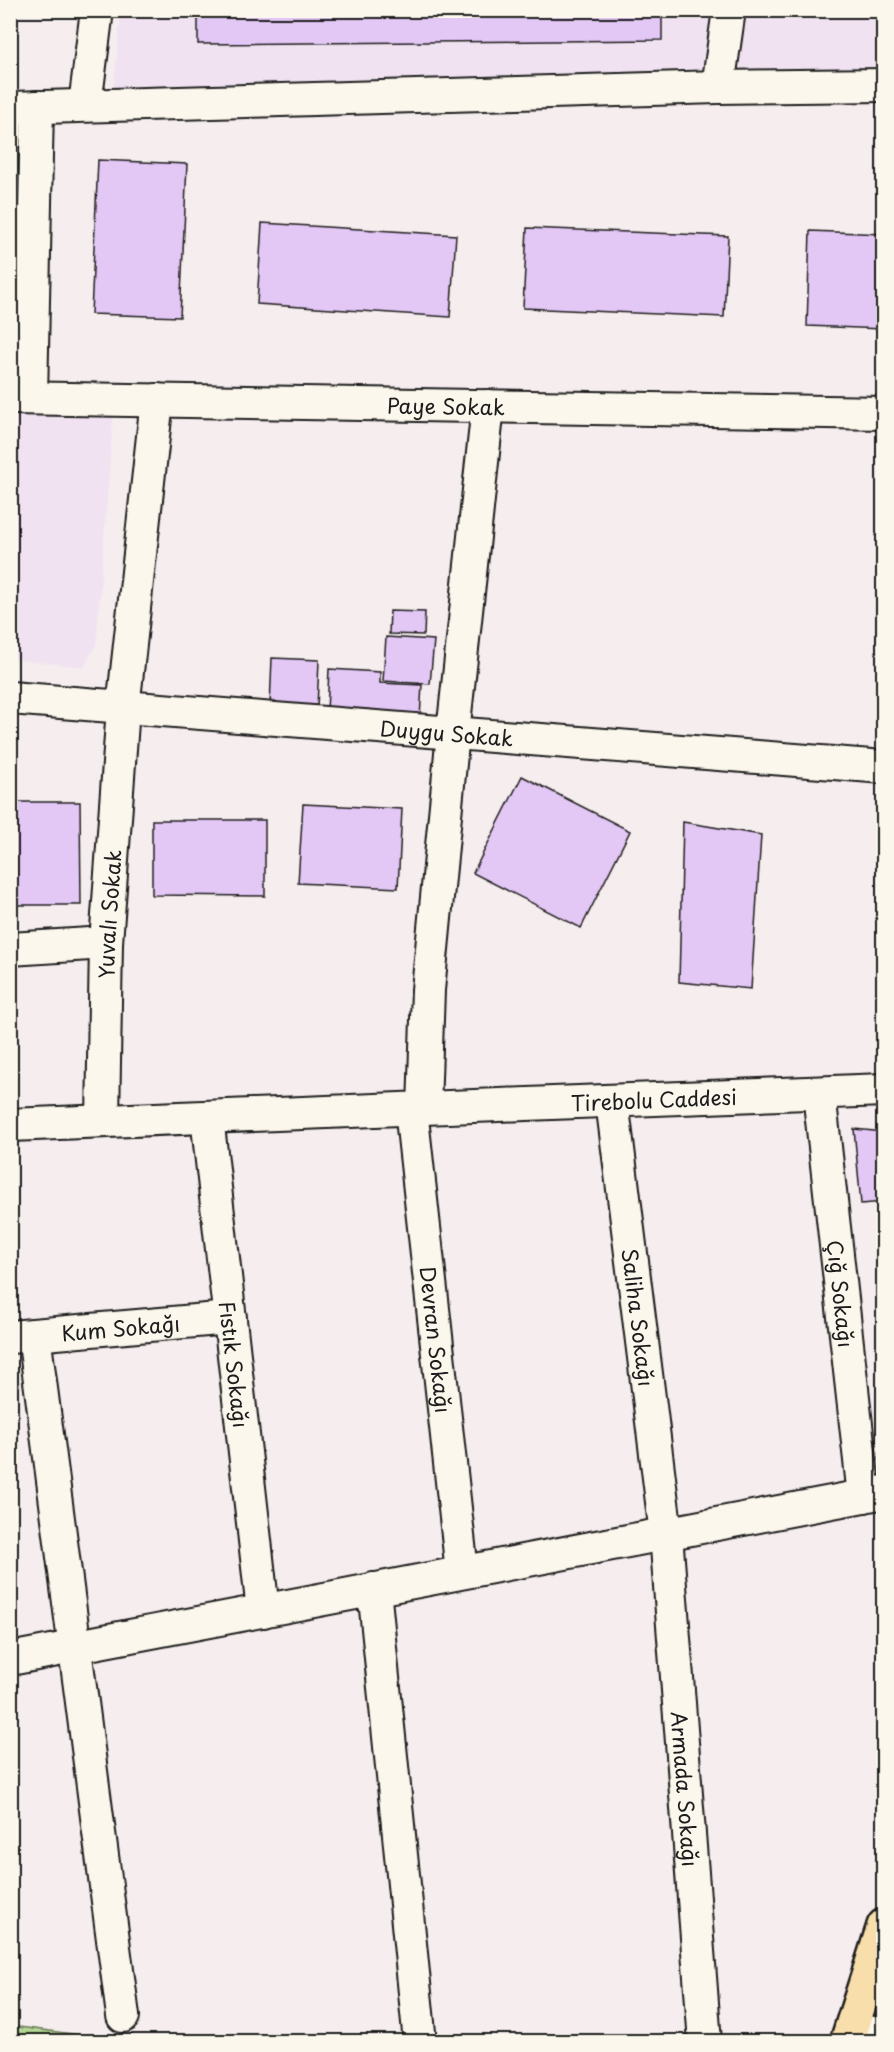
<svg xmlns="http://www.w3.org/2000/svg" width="894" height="2052" font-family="'Playpen Sans',sans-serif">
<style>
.built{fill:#f0e2f0}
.green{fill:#b2d793;stroke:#677a58;stroke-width:1.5}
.building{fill:#e3c7f5;stroke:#1c1c1c;stroke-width:1.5}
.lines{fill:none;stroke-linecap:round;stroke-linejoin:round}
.street-casing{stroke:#1c1c1c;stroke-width:36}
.primary-casing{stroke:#1c1c1c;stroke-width:38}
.street{stroke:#fbf7ec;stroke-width:32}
.primary{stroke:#f8deab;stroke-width:33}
.labels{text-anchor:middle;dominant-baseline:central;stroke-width:5;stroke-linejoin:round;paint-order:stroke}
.street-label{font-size:21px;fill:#1c1c1c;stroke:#fbf7ec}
</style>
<rect width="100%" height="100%" fill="#f6edee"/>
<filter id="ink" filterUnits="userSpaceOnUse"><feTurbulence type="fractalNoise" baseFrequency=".0167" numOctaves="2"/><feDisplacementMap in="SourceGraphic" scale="12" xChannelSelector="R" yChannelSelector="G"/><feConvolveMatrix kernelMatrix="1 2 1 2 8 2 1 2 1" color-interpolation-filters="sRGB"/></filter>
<g filter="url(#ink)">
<g class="built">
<path d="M 121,11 L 883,11 L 883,75 L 114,88 Z"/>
<path d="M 11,404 L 114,404 L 96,645 L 84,667 L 11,659 Z"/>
</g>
<path class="green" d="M 11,2026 L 127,2041 L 11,2041 Z"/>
<g class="building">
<path d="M 198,10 L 662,10 L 662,40 L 198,44 Z"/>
<path d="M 98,160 L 187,164 L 180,317 L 91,314 Z"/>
<path d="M 262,223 L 456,235 L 450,317 L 257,304 Z"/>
<path d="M 527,228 L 728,236 L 724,317 L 523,308 Z"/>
<path d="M 810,231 L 884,234 L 884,329 L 807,326 Z"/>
<path d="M 390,611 L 425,612 L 424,635 L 389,634 Z"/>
<path d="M 386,637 L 434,640 L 430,684 L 383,681 Z"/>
<path d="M 272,658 L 319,660 L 317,709 L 270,706 Z"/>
<path d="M 329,669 L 380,672 L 380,683 L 422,685 L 420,718 L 327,712 Z"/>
<path d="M 522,776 L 630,831 L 581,928 L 473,873 Z"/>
<path d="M 10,802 L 80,802 L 81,905 L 10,905 Z"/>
<path d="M 303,804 L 402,809 L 398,888 L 298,883 Z"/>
<path d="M 152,820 L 265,820 L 265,896 L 152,895 Z"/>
<path d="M 683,822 L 761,835 L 751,989 L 679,982 Z"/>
<path d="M 854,1129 L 884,1132 L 884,1202 L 861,1204 Z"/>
</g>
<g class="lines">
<defs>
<g id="street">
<path d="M 718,87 L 884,85"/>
<path d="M 85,105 L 97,10"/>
<path d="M 10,108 L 718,87 L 729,10"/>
<path id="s1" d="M 10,398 L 884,413"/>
<path d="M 31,398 L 37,107"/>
<path id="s2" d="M 10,698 L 884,767"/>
<path d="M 10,949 L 106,943"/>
<path id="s3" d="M 819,1093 L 864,1496"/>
<path id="s4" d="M 612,1101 L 666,1534 L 705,2042"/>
<path id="s5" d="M 424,1108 L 884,1090"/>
<path id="s6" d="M 411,1109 L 462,1572"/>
<path id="s7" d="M 207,1117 L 263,1611"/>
<path id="s8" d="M 103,1121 L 106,943 L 123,708 L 157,400"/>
<path d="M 10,1125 L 424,1108 L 428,990 L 453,733 L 488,406"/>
<path d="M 34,1335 L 123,2016"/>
<path id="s9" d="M 10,1337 L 230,1318"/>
<path d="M 374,1589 L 420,2042"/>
<path d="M 10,1659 L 884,1492"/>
<path d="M 851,2029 L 884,2035"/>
</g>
<path id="primary" d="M 847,2042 L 884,1926"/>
</defs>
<use href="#street" class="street-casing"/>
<use href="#primary" class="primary-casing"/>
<use href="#street" class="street"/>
<use href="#primary" class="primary"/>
</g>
</g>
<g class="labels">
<g class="street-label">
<text stroke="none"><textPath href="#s1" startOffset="436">Paye Sokak</textPath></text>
<text stroke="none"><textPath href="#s2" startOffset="438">Duygu Sokak</textPath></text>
<text stroke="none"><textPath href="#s8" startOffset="207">Yuvalı Sokak</textPath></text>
<text stroke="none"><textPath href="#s5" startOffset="230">Tirebolu Caddesi</textPath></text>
<text stroke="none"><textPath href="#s3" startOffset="202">Çığ Sokağı</textPath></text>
<text stroke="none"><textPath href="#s4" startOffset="218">Saliha Sokağı</textPath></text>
<text stroke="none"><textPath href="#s9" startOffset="111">Kum Sokağı</textPath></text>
<text stroke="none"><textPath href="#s6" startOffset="232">Devran Sokağı</textPath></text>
<text stroke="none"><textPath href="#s7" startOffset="249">Fıstık Sokağı</textPath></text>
<text stroke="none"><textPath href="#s4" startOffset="692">Armada Sokağı</textPath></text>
</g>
</g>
<rect width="894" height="2052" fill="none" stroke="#fbf7ec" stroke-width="36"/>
<rect x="18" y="18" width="858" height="2016" fill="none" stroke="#1c1c1c" stroke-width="2" filter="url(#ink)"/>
</svg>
